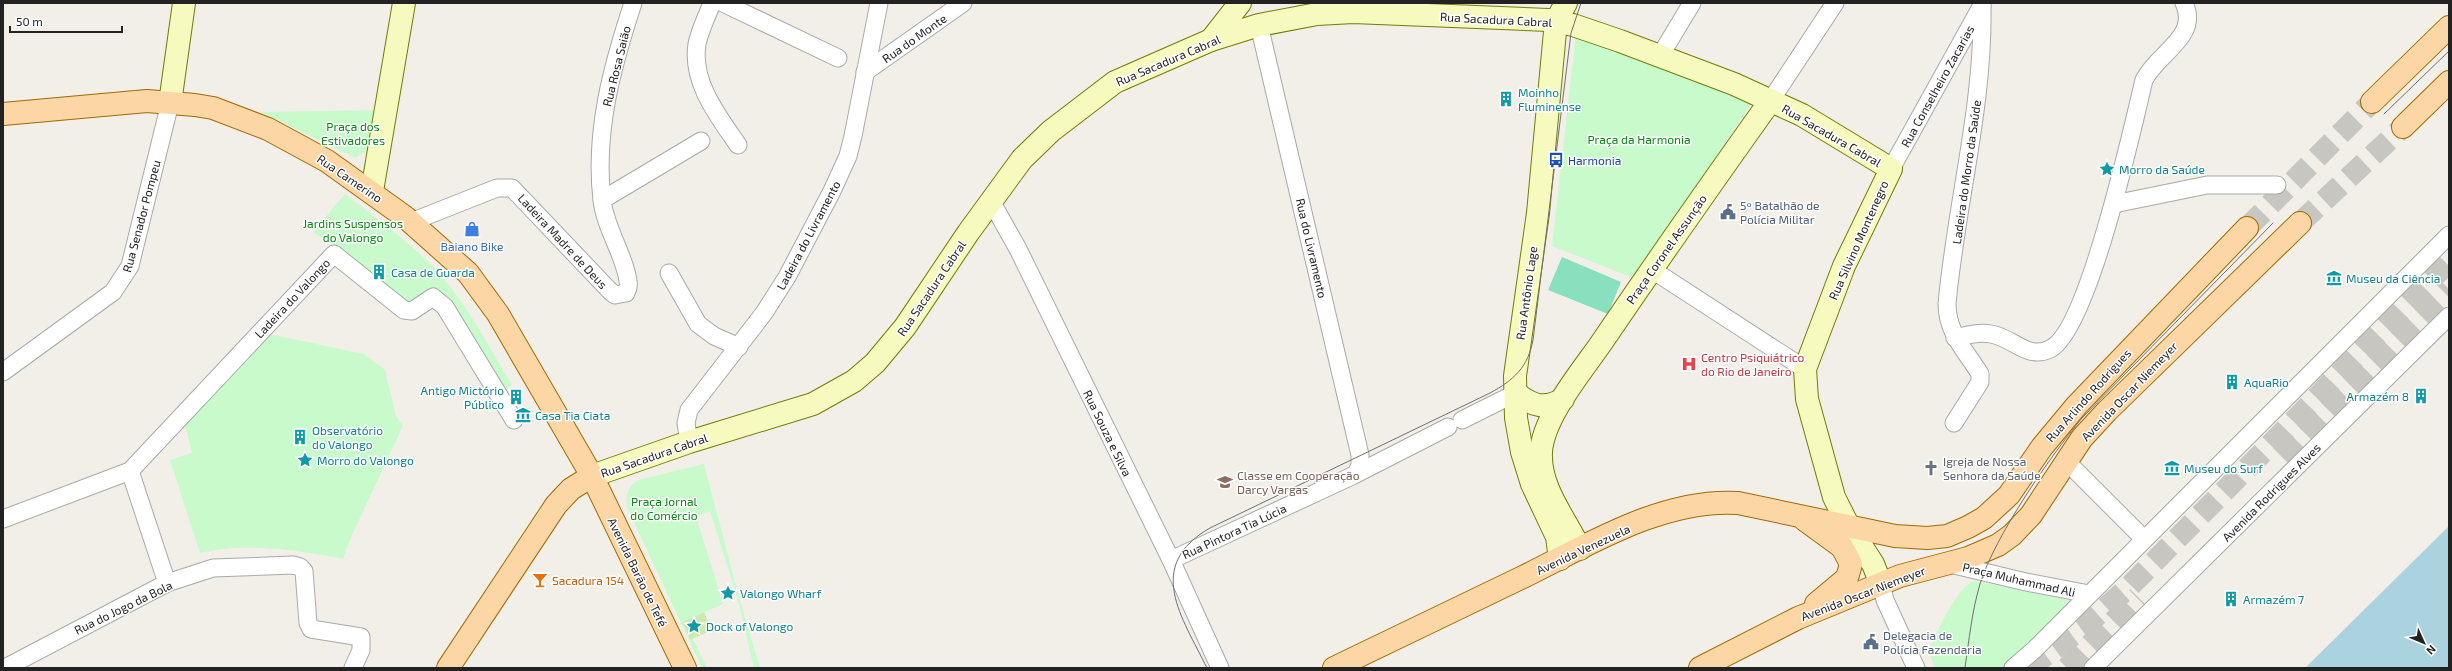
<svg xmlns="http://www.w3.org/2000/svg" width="2452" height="671" font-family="'Exo 2',sans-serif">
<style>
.grass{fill:#cdebb0}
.park{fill:#c8facc}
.pitch{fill:#88e0be}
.water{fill:#aad3df}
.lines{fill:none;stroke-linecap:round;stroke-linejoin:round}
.primary-tunnel{stroke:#c8c6c1;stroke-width:22;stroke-dasharray:22 11;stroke-linecap:butt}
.highway-tunnel{stroke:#c8c6c1;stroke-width:22;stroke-dasharray:22 11;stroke-linecap:butt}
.street-casing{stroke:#a9a9a9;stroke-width:19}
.secondary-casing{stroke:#707d05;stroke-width:24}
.primary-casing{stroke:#a06b00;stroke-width:24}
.street{stroke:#fff;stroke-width:17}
.secondary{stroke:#f7fabf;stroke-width:22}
.primary{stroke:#fcd6a4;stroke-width:22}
.tram{stroke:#707070;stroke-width:1}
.labels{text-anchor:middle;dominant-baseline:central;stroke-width:3;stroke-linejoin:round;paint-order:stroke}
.street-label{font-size:12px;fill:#222;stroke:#fff}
.culture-label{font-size:12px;fill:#0d838f;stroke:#fff;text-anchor:start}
.park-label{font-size:12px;fill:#0c8416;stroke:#fff}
.transit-label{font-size:12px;fill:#164399;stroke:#fff;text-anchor:start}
.service-label{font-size:12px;fill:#4e5e75;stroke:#fff;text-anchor:start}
.shop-label{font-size:12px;fill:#366cbe;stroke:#fff}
.health-label{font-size:12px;fill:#be3a42;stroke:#fff;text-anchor:start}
.worship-label{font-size:12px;fill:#5b616d;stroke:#fff;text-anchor:start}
.education-label{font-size:12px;fill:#785e54;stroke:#fff;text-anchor:start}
.food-label{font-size:12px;fill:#c56008;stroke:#fff;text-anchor:start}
</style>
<rect width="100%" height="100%" fill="#f2efe9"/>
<path class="grass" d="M 704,612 L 712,630 L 690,640 L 682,622 Z"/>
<g class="park">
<path d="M 1576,33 L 1751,104 L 1636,279 L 1552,246 Z"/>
<path d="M 378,110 L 373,147 L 355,158 L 261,112 Z"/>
<path d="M 345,194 C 378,220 415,245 442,277 C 470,309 490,349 512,385 L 505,389 L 457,317 L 432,290 L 406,305 L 353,260 L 313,232 Z"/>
<path d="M 269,334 L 364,354 L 385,370 L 396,416 L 403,426 L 351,537 L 343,559 C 300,550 243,542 200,553 L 170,460 L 192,453 L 184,421 Z"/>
<path d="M 704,464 L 739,597 L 760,668 L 754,668 L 738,600 L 710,511 L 696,516 L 723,604 L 682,622 L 690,640 L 693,639 L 707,668 L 702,668 L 627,507 C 626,494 627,488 638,480 Z"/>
<path d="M 1975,581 L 2072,601 L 2019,655 L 2002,668 L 1935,668 L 1929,653 L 1930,646 C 1938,631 1958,584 1975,581 Z"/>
</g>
<path class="pitch" d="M 1562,257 L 1621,282 L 1608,314 L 1548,290 Z"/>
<path class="water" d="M 2449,526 L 2449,668 L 2305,668 Z"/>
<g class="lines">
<g class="primary-tunnel">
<path d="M 2300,223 L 2403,127"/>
<path d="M 2247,228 L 2372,102"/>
</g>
<g class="highway-tunnel">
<path d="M 2281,456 L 2449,289"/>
<path d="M 2028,668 L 2084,627 L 2129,587 L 2284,431 L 2449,261"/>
<path d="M 2067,668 L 2138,597"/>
</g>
<defs>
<g id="street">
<path d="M 712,3 C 707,16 700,30 697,44 C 691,82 718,116 738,145"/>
<path d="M 723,3 L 838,58"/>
<path d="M 1259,25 L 1360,455 L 1360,465 L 1357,472"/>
<path d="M 1660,56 L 1692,3"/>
<path d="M 865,72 L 963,3"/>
<path d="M 1771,100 L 1835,3"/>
<path d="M 1891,169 L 1982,5"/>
<path d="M 602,200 L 701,141"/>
<path d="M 991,201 L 1018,249 L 1171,560 L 1220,668"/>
<path d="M 2114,204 L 2207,185 L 2277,185"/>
<path d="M 411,222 L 497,188 L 512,188 L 610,291 L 615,295 L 626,293 C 628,289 629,285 628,281 C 625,256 605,228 602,200 C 594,132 612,67 633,3"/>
<path d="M 1651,269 L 1805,369"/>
<path d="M 669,273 L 698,324 L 714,336 L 739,347"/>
<path d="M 1955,338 C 1967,335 1979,332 1991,334 C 2014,338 2027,360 2050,349 C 2088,331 2133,126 2144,80 C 2158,52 2200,37 2184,3"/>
<path d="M 3,372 L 113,292 L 130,266 L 170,103"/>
<path d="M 1462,420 L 1516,393"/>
<path d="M 1954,423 L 1980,382 L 1980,374 C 1966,351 1947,333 1947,304 C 1956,204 1984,106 1982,5"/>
<path d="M 689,442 L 686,423 L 689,410 L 764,313 L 787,277 L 832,191 L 848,156 L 853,136 L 879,3"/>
<path d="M 2066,461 L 2144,539"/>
<path d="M 130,471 L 167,583"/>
<path d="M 3,519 L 130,471 L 334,254 L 404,310 L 412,311 L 433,297 L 445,307 L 514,420"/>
<path d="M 1171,560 L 1352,476 L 1448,427"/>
<path d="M 1950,564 L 2026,582 L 2089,594"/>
<path d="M 1881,584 L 1885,600 L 1916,668"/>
<path d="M 5,668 L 167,583 L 213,568 L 293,565 L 300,567 L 304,571 L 308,623 L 311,629 L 361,637 L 361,650 L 353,668"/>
<path d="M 2013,668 L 2034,650 L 2449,235"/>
<path d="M 2093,668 L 2449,316"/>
</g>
<g id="secondary">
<path d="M 1211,40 L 1240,3"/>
<path d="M 170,103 L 184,3"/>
<path d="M 372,191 L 404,3"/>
<path d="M 1516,393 C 1532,406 1545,410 1563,399"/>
<path d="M 592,476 L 689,442 L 813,404 L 854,381 L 875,363 L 905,327 L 968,233 L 1022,159 L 1051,131 L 1115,82 L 1211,40 L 1259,25 L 1317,14 L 1353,12 L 1549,20 L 1573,25 L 1620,41 L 1734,84 L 1802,115 L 1891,169 L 1844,266 L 1805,369 L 1807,399 L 1834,497 L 1848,525 L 1873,564 L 1881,584"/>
<path d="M 1580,549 C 1566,519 1539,488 1541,452 C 1543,417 1582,371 1602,342 C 1657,261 1714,180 1771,100"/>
<path d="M 1560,559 L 1557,537 L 1532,484 L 1522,452 L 1516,418 L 1515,376 L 1538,213 L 1556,21 L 1566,3"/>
</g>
<g id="primary">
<path d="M 2372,102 L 2449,27"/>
<path d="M 3,114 L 147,101 L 195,105 L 213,108 L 268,129 L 327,161 L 405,217 L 468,273 L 498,314 L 592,476 L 685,668"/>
<path d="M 2403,127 L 2449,82"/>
<path d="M 1805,520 L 1842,547 L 1851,564 L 1847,578 L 1816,604"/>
<path d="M 448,668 L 556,505 L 571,489 L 592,476"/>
<path d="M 1334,668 C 1397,638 1460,607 1523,577 C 1588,545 1663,498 1738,503 L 1895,536 L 1927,538 L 1947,536 L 1968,527 L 1984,518 L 2009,495 L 2042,447 L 2077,405 L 2247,228"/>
<path d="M 1700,668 L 1798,618 L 1900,576 L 1968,558 L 1998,545 L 2012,535 L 2031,515 L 2082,438 L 2107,411 L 2300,223"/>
</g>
</defs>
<use href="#street" class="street-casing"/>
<use href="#secondary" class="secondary-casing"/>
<use href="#primary" class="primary-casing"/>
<use href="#street" class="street"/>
<use href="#secondary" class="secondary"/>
<use href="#primary" class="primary"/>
<g class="tram">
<path d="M 2384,114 L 2449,51"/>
<path d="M 1207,668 C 1182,617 1144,566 1210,528 L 1490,393 C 1514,380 1528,367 1533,340 L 1571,33 L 1581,3"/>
<path d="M 1965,668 C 1969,640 1972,611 1980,584 C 1995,536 2049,458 2082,418 L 2273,223"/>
</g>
</g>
<defs>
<symbol id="building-bare" viewBox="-9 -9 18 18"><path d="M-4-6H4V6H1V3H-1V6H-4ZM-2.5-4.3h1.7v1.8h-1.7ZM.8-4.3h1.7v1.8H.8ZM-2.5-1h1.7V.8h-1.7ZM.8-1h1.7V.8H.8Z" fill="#0f9aa8" stroke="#fff" stroke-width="2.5" paint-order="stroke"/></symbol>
<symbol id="bus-bare" viewBox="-9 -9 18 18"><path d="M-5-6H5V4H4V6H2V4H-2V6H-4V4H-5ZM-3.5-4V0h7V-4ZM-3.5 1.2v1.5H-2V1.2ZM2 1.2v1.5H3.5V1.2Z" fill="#1a4fb4" stroke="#fff" stroke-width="2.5" paint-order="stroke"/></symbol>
<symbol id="sight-bare" viewBox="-9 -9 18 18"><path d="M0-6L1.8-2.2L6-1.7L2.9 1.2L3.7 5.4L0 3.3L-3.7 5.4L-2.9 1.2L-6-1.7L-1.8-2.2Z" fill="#0f9aa8" stroke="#fff" stroke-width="2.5" paint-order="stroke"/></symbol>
<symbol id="civic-bare" viewBox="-9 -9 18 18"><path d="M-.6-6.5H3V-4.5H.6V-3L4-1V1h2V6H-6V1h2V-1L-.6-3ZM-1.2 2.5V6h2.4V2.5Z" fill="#5c6f8a" stroke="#fff" stroke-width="2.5" paint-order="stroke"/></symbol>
<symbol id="shop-bare" viewBox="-9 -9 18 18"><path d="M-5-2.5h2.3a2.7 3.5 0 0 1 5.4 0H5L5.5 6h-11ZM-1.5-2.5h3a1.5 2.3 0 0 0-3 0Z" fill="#3f7fe0" stroke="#fff" stroke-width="2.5" paint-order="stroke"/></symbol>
<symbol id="museum-bare" viewBox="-9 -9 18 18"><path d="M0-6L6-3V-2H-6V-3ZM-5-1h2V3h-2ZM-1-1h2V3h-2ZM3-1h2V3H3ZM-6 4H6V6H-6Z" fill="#0f9aa8" stroke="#fff" stroke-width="2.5" paint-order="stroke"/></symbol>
<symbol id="hospital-bare" viewBox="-9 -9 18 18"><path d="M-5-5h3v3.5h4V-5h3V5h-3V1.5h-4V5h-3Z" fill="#e0444e" stroke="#fff" stroke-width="2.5" paint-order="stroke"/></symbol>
<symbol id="church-bare" viewBox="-9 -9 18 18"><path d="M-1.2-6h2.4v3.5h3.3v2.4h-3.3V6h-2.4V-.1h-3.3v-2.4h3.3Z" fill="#6b7280" stroke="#fff" stroke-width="2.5" paint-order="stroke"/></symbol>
<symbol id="school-bare" viewBox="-9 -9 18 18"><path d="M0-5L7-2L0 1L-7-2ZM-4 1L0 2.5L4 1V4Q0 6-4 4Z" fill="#8d6e63" stroke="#fff" stroke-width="2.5" paint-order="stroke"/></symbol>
<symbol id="bar-bare" viewBox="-9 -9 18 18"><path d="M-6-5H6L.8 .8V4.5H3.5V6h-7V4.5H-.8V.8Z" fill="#e8710a" stroke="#fff" stroke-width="2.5" paint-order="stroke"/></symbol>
</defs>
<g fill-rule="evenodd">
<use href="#building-bare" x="1495" y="88" width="22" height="22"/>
<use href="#bus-bare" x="1545" y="149" width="22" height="22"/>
<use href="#sight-bare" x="2096" y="158" width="22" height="22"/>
<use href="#civic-bare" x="1717" y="201" width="22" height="22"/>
<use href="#shop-bare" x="461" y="218" width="22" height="22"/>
<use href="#building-bare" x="368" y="261" width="22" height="22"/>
<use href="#museum-bare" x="2323" y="267" width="22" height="22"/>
<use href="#hospital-bare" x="1678" y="353" width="22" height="22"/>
<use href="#building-bare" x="2221" y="371" width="22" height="22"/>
<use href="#building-bare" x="2410" y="385" width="22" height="22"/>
<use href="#building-bare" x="505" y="386" width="22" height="22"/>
<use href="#museum-bare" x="512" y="404" width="22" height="22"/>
<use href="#building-bare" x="289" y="426" width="22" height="22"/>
<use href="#sight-bare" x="294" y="449" width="22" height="22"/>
<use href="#church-bare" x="1920" y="457" width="22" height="22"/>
<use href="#museum-bare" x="2161" y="457" width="22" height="22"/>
<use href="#school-bare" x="1214" y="471" width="22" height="22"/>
<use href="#bar-bare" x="529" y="569" width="22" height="22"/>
<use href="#sight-bare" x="717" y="582" width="22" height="22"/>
<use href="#building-bare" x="2220" y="588" width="22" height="22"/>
<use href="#sight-bare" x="683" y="615" width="22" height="22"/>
<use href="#civic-bare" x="1860" y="631" width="22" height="22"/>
</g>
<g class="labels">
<g class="street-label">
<text transform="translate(1496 19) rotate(3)">Rua Sacadura Cabral</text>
<text transform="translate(914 38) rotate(-35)">Rua do Monte</text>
<text transform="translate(1168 60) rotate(-23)">Rua Sacadura Cabral</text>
<text transform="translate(616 66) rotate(-76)">Rua Rosa Saião</text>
<text transform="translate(1937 86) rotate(-61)">Rua Conselheiro Zacarias</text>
<text transform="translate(1832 135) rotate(30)">Rua Sacadura Cabral</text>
<text transform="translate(1966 172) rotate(-82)">Ladeira do Morro da Saúde</text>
<text transform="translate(350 178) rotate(34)">Rua Camerino</text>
<text transform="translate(141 216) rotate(-75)">Rua Senador Pompeu</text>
<text transform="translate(808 235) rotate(-62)">Ladeira do Livramento</text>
<text transform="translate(1858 240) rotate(-66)">Rua Silvino Montenegro</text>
<text transform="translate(563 241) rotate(47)">Ladeira Madre de Deus</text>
<text transform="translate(1312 248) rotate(77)">Rua do Livramento</text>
<text transform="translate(1666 249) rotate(-55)">Praça Coronel Assunção</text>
<text transform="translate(931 288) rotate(-56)">Rua Sacadura Cabral</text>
<text transform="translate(1526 293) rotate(-82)">Rua Antônio Lage</text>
<text transform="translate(292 298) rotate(-47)">Ladeira do Valongo</text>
<text transform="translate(2129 391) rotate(-46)">Avenida Oscar Niemeyer</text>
<text transform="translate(2088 395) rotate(-48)">Rua Arlindo Rodrigues</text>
<text transform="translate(1108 433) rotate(64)">Rua Souza e Silva</text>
<text transform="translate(654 455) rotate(-19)">Rua Sacadura Cabral</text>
<text transform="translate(2271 492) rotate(-45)">Avenida Rodrigues Alves</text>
<text transform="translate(1234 531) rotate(-25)">Rua Pintora Tia Lúcia</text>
<text transform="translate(1583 549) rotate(-25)">Avenida Venezuela</text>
<text transform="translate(638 572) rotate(64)">Avenida Barão de Tefé</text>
<text transform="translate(2019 579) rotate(13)">Praça Muhammad Ali</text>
<text transform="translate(1863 593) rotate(-21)">Avenida Oscar Niemeyer</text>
<text transform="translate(123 607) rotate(-26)">Rua do Jogo da Bola</text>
</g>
<g class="culture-label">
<text x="1518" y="92">Moinho<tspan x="1518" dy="14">Fluminense</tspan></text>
<text x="2119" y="169">Morro da Saúde</text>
<text x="391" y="272">Casa de Guarda</text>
<text x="2346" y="278">Museu da Ciência</text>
<text x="2244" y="382">AquaRio</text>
<text x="504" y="390" text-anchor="end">Antigo Mictório<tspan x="504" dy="14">Público</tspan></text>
<text x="2409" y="396" text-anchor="end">Armazém 8</text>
<text x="535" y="415">Casa Tia Ciata</text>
<text x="312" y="430">Observatório<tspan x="312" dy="14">do Valongo</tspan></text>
<text x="317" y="460">Morro do Valongo</text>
<text x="2184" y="468">Museu do Surf</text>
<text x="740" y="593">Valongo Wharf</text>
<text x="2243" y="599">Armazém 7</text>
<text x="706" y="626">Dock of Valongo</text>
</g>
<g class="park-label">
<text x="353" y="126">Praça dos<tspan x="353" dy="14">Estivadores</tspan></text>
<text x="1639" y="139">Praça da Harmonia</text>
<text x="353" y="223">Jardins Suspensos<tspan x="353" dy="14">do Valongo</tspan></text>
<text x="664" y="501">Praça Jornal<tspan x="664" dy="14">do Comércio</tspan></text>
</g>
<g class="transit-label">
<text x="1568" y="160">Harmonia</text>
</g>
<g class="service-label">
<text x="1740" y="205">5º Batalhão de<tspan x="1740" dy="14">Polícia Militar</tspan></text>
<text x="1883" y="635">Delegacia de<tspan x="1883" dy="14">Polícia Fazendaria</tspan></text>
</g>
<g class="shop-label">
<text x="472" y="246">Baiano Bike</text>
</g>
<g class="health-label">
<text x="1701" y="357">Centro Psiquiátrico<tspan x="1701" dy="14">do Rio de Janeiro</tspan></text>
</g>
<g class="worship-label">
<text x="1943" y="461">Igreja de Nossa<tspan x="1943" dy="14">Senhora da Saúde</tspan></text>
</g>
<g class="education-label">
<text x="1237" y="475">Classe em Cooperação<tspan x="1237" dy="14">Darcy Vargas</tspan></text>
</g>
<g class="food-label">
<text x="552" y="580">Sacadura 154</text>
</g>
</g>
<rect width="2452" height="671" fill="none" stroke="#222222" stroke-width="8"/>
<g transform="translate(2424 643) rotate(134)" stroke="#ffffff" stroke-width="3" paint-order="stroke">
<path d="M0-3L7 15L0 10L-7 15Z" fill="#222222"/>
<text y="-6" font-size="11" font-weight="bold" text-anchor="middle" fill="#222222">N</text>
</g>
<path d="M10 26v6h112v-6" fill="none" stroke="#222222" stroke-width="2"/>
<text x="16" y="26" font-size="12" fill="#222222" stroke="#ffffff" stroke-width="3" paint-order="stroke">50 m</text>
</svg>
